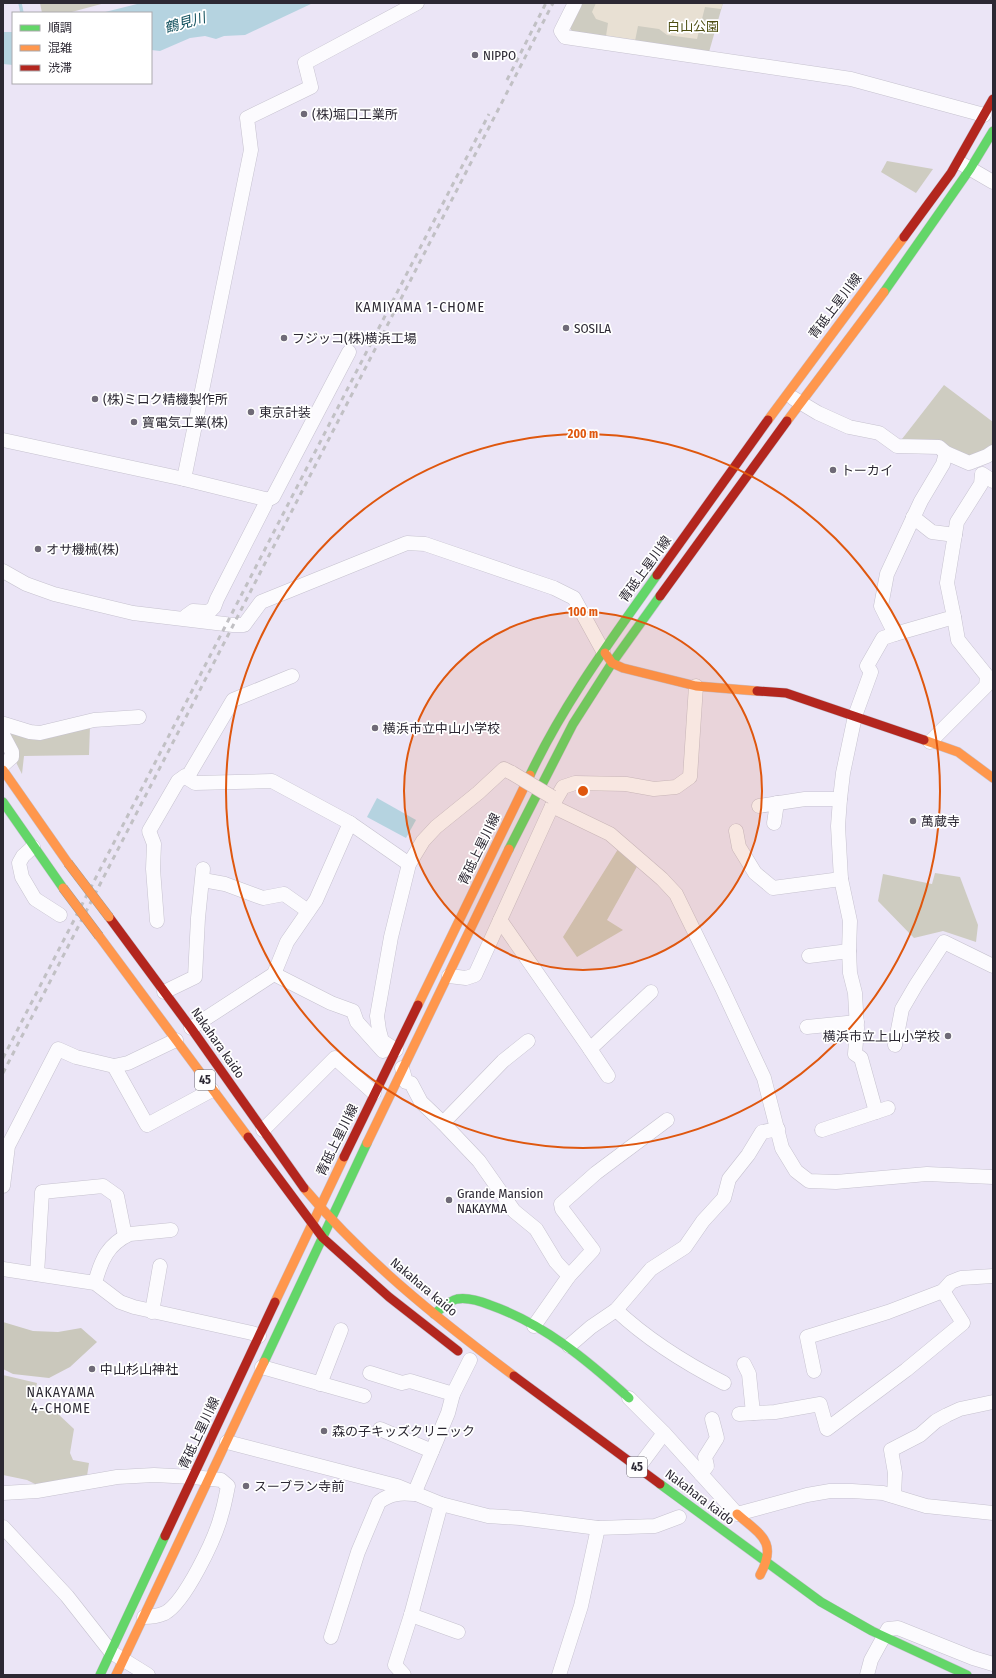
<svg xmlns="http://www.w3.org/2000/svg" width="996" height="1678" font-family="'Fira Sans Condensed','Noto Sans JP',sans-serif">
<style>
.green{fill:#ceccc1}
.forest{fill:#cac8bc}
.sand{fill:#e8e0d3}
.water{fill:#b5d3e0}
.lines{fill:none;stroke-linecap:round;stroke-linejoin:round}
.stream{stroke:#b5d3e0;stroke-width:3.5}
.street-casing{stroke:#c6c2cf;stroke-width:15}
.fast-casing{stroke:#c6c2cf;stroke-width:10}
.slow-casing{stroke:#c6c2cf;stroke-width:10}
.jam-casing{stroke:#c6c2cf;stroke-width:10}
.street{stroke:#fcfbfe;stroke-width:14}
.fast{stroke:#63d668;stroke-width:9}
.slow{stroke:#ff974d;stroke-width:9}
.jam{stroke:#b3261e;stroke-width:9}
.rail{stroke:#c1c0c4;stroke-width:3;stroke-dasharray:5 5;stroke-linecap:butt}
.street-bridge-casing{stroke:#c6c2cf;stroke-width:15;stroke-linecap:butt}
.slow-bridge-casing{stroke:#9d9996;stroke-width:10;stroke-linecap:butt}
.street-bridge{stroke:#fcfbfe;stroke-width:14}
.slow-bridge{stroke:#ff974d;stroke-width:9}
.ring{fill:none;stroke:#df570e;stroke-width:2}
.poi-dot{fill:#6f6a77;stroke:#fff;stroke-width:1.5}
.labels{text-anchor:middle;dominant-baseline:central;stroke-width:3.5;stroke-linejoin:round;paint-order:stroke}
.shield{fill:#fff;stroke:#6b6870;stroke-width:1}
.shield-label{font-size:12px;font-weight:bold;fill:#2c2833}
.park-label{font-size:13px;fill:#4e4f12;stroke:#fff}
.poi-label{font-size:13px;fill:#2c2833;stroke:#fff;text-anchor:start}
.street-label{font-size:13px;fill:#2c2833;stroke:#fff}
.water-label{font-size:14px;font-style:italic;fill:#104f5c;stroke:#fff}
.neighbourhood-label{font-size:14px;letter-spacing:1px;fill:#2c2833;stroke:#fff}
.centre{fill:#df570e;stroke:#fff;stroke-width:2}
.ring-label{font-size:12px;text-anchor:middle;font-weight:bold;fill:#df570e;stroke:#fff;stroke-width:3.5;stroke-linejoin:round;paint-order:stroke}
</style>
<rect width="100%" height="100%" fill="#ebe5f6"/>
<g class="green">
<path d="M 40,3 L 105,3 L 68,13 L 42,13 Z"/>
<path d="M 580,3 L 723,3 L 709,52 L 572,31 L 569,27 Z"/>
<path d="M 887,161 L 933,169 L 916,193 L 881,172 Z"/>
<path d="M 944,385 L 993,422 L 993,445 L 986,452 L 972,459 L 948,448 L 943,442 L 902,439 Z"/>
<path d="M 90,726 L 89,755 L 24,756 L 22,774 C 15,761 6,743 8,728 Z"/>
<path d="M 620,846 L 639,863 L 607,920 L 623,930 L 577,957 L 563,937 Z"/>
<path d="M 935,873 L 960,877 L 978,925 L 976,942 L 943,931 L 914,938 L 878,901 L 883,874 L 932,884 Z"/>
<path d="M 3,1375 L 37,1383 L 32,1406 L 57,1413 L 74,1429 L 70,1453 L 73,1460 L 89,1463 L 87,1476 L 39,1486 L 27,1480 L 3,1475 Z"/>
</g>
<path class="forest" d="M 3,1322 L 33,1331 L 58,1332 L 81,1328 L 97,1342 L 70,1367 L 49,1378 L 13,1374 L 3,1369 Z"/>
<path class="sand" d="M 596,3 L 723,3 L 721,9 L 705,7 L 697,39 L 667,35 L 659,29 L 638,26 L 635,41 L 606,36 L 608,23 L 596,19 L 592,12 Z"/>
<g class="water">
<path d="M 141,3 L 313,3 L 245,35 L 224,36 L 216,39 L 205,36 L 190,38 L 160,51 L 151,50 L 151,13 L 101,13 Z"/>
<path d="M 3,32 L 13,32 L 13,65 L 3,64 Z"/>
<path d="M 377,798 L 416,820 L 406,838 L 367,817 Z"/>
</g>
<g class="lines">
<path class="stream" d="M 20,3 L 22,13"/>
<defs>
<g id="street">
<path d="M 575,3 L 561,31 L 565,37 L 851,79 L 984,115"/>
<path d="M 962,164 L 993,182"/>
<path d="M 793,398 L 818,413 L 849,427 L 879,433 L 897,446 L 939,447 L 946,453"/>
<path d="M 3,440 L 184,479 L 265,499 L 265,505 L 217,599 L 214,607 L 209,612 L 193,611 L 186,616"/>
<path d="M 184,479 L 251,150 L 247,118 L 311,87 L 305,63 L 417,3"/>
<path d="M 265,501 L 273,497 L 349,352"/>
<path d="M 913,517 L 932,532 L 955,535"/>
<path d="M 3,571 L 26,584 L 54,594 L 133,613 L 233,625 L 244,625 L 261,602 L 407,543 L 425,544 L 554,588 L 574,598 L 603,651"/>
<path d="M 895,634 L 881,606 L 887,574 L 921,501 L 943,464 L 946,453 L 969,463 L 987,456 L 993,452"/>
<path d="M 3,731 L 4,724 L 30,732 L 40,733 L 94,720 L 139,717"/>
<path d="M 3,735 L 12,752 L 12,757 L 3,765"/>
<path d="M 930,742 L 986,686 L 987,676 L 958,640 L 954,617"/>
<path d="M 552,806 L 610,834 L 662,879 L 676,894 L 722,988 L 764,1078 L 782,1148 L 796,1171 L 809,1181 L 836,1182 L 927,1174 L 993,1177"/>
<path d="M 759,806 L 805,799 L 840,799"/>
<path d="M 350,823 L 409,864"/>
<path d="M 774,823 L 777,803"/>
<path d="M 736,831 L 739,847 L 755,873 L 773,888 L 841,879"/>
<path d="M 33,847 L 23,856 L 19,863 L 22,877 L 35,899 L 60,915"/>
<path d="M 203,880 L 225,884 L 263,898 L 284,894 L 308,911"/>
<path d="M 500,920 L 590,1049"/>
<path d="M 157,921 L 153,869 L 154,844 L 149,831 L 178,781 L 185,776 L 187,778"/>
<path d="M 849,951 L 850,973 L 855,993 L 857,1028 L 855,1054 L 861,1058 L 876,1112"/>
<path d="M 809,956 L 849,951 L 850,921 L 841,879 L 838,826 L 840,799 L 843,773 L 855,716 L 871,672 L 867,666 L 883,638 L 895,634 L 954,617 L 947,583 L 957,522 L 981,484 L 982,474 L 993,481"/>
<path d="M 274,974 L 331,1003 L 353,1011 L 357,1022 L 383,1051"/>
<path d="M 449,976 L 466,978 L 475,975 L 552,806 L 563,787 L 575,783 L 626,784 L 654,789 L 676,787 L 690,777 L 696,686"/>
<path d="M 164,992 L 195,977 L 198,918 L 203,869"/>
<path d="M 807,1027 L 857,1022"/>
<path d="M 191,1028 L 274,974 L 287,942 L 316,900 L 350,823 L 272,781 L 195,783 L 187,778 L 233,700 L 292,676"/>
<path d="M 895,1045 L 902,1009 L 916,985 L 944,942 L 993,966"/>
<path d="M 396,1050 L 382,1041 L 379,1030 L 377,1016 L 391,937 L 409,864 L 423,841 L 436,827 L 478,793 L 504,769 L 512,773"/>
<path d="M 114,1066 L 147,1125 L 212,1090"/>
<path d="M 402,1068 L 406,1082 L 411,1083 L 421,1102 L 443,1123 L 479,1161 L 514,1211 L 536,1229 L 556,1262 L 569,1276"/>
<path d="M 608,1076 L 590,1049 L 651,992"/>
<path d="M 443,1123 L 503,1061 L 528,1041"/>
<path d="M 263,1130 L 335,1058 L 374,1093"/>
<path d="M 822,1130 L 888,1108"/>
<path d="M 3,1186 L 8,1146 L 58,1049 L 76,1057 L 114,1066 L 128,1063 L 176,1040"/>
<path d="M 3,1269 L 95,1283 L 120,1302 L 134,1307 L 252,1333 L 259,1336"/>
<path d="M 37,1274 L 42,1192 L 103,1186 L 117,1196 L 125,1236"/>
<path d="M 95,1283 C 101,1260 108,1244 130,1234 L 171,1230"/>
<path d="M 616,1310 C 648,1340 685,1363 724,1383"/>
<path d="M 152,1312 L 160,1266"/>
<path d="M 534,1326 L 569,1276 L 593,1250 L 562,1209 L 561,1204 L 596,1173 L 667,1120"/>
<path d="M 569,1346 L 591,1327 L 616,1310 L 651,1269 L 685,1247 L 703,1221 L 724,1198 L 729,1179 L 748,1155 L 762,1132 L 778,1129"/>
<path d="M 744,1364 L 749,1374 L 753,1413"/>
<path d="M 262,1367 L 364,1396"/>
<path d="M 814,1371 L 807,1337 L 888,1312 L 943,1291 L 951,1282 L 961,1278 L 993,1276"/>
<path d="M 370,1373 L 402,1383 L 410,1381 L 453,1394"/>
<path d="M 320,1384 L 341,1330"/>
<path d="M 629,1398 L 664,1433 L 737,1514 L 807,1495 L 830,1491 L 852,1491 L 883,1493 L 926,1506 L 993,1513"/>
<path d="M 739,1414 L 775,1412 L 820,1404 L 827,1429 L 906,1370 L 963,1323 L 943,1291"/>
<path d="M 380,1429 L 432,1451"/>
<path d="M 227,1442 L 397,1486 L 441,1504 L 488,1516 L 520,1518 L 598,1528 L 655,1526 L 679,1517"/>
<path d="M 638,1468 L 664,1433"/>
<path d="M 701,1474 L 707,1466 L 705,1457 L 717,1438 L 712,1419"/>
<path d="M 3,1493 L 37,1491 L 117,1477 L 154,1475 L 193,1477 L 221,1480 L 228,1486 C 226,1496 224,1507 221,1516 C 215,1539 185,1602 165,1613 C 158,1616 152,1617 144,1617"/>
<path d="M 894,1496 L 895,1473 L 891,1450 L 920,1435 L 936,1421 L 947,1415 L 960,1409 L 993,1402"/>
<path d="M 3,1527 L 67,1596 L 111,1652 L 148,1675"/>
<path d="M 411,1615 L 458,1632"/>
<path d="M 331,1637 L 358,1552 L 379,1502 C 391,1493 400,1493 414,1494 L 448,1413 L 453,1394 L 470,1360"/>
<path d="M 404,1675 L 395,1665 L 411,1615 L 441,1504"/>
<path d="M 559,1675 L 581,1606 L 598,1528"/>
<path d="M 867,1675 L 871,1660 L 888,1629 L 898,1628 L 973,1658 L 993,1664"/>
</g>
<g id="fast">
<path d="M 884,292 L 970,169 L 993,131"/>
<path d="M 530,775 C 564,703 611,640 657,575"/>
<path d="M 3,802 L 63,888"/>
<path d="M 509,849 L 573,724 L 612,663 L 660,596"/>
<path d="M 434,1314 C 441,1309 449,1301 457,1299 C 468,1297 480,1301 490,1305 C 544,1324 587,1360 629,1398"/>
<path d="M 264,1362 L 367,1143"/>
<path d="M 660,1484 L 821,1602 L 872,1631 L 967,1675"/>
<path d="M 100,1675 L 165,1536"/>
</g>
<g id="slow">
<path d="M 768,420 L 904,237"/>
<path d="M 787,421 L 884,292"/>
<path d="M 605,653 L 612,663 L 623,668 L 696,686 L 757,691"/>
<path d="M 924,740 L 958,752 L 993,778"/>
<path d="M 3,770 L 68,863"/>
<path d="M 99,936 L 248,1137"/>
<path d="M 418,1005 L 530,775"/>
<path d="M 367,1143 L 509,849"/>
<path d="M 304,1188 C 365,1261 438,1319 514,1376"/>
<path d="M 275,1302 L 344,1157"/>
<path d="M 737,1514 C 761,1535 778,1542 760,1575"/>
<path d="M 116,1675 L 264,1362"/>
</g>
<g id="jam">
<path d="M 904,237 L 951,173 L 993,99"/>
<path d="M 657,575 L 768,420"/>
<path d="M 660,596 L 787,421"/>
<path d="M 757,691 L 786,693 L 924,740"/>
<path d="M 109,917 L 191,1028 L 304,1188"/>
<path d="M 248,1137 L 323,1238 L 389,1297 L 458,1351"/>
<path d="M 344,1157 L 418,1005"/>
<path d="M 514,1376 L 660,1484"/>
<path d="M 165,1536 L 275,1302"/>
</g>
</defs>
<use href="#street" class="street-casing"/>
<use href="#fast" class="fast-casing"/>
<use href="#slow" class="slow-casing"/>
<use href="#jam" class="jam-casing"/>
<use href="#street" class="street"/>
<use href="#fast" class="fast"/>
<use href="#slow" class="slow"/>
<use href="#jam" class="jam"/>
<g class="rail">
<path d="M 507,80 L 546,3"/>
<path d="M 3,1058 L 489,114"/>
<path d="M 3,1073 L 553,3"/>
</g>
<defs>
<path id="street-bridge" d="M 512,773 L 552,797"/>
<g id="slow-bridge">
<path d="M 68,863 L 109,917"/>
<path d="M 63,888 L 99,936"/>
</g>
</defs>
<use href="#street-bridge" class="street-bridge-casing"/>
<use href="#slow-bridge" class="slow-bridge-casing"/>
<use href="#street-bridge" class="street-bridge"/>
<use href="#slow-bridge" class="slow-bridge"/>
</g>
<circle cx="583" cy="791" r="179" fill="#df570e" fill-opacity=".12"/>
<g class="ring">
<circle cx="583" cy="791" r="179"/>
<circle cx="583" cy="791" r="357"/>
</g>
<g class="poi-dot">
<circle cx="475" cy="55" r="4"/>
<circle cx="304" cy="114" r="4"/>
<circle cx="566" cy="328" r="4"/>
<circle cx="284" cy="338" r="4"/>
<circle cx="95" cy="399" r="4"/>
<circle cx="251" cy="412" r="4"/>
<circle cx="134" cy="422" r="4"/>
<circle cx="833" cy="470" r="4"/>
<circle cx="38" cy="549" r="4"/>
<circle cx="375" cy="728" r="4"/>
<circle cx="913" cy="821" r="4"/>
<circle cx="948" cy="1036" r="4"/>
<circle cx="449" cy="1200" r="4"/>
<circle cx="92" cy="1369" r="4"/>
<circle cx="324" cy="1431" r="4"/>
<circle cx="246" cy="1486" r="4"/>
</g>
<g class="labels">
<g class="shield">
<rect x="195" y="1070" width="20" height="20" rx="3"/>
<rect x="627" y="1457" width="20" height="20" rx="3"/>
</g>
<g class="shield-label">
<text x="205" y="1080">45</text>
<text x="637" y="1467">45</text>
</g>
<g class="park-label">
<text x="693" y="26">白山公園</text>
</g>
<g class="poi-label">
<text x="483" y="55">NIPPO</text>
<text x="312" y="114">(株)堀口工業所</text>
<text x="574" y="328">SOSILA</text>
<text x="292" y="338">フジッコ(株)横浜工場</text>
<text x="103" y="399">(株)ミロク精機製作所</text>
<text x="259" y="412">東京計装</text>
<text x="142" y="422">寶電気工業(株)</text>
<text x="841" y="470">トーカイ</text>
<text x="46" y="549">オサ機械(株)</text>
<text x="383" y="728">横浜市立中山小学校</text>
<text x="921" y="821">萬蔵寺</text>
<text x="940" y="1036" text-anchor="end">横浜市立上山小学校</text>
<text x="457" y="1193">Grande Mansion<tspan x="457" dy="15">NAKAYMA</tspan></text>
<text x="100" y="1369">中山杉山神社</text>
<text x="332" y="1431">森の子キッズクリニック</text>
<text x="254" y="1486">スーブラン寺前</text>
</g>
<g class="street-label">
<text transform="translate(835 306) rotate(-53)">青砥上星川線</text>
<text transform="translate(645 569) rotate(-54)">青砥上星川線</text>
<text transform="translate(479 849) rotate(-64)">青砥上星川線</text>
<text transform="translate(218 1043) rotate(55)">Nakahara kaido</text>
<text transform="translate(337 1140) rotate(-64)">青砥上星川線</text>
<text transform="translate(424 1287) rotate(40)">Nakahara kaido</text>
<text transform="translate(199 1433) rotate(-65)">青砥上星川線</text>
<text transform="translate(700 1497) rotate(37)">Nakahara kaido</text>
</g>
<g class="water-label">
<text transform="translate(185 23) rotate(-16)">鶴見川</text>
</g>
<g class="neighbourhood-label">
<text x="420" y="307">KAMIYAMA 1-CHOME</text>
<text x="61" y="1392">NAKAYAMA<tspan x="61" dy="16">4-CHOME</tspan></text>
</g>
</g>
<circle cx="583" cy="791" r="6" class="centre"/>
<g class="ring-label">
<text x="583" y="438">200 m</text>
<text x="583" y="616">100 m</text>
</g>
<rect width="996" height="1678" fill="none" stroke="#2c2833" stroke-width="8"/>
<rect x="12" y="12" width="140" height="72" fill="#ffffff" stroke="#aba9ad"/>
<rect x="20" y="25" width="20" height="6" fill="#63d668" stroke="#aba9ad"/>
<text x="48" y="32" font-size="12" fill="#2c2833">順調</text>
<rect x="20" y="45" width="20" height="6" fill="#ff974d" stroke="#aba9ad"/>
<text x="48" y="52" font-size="12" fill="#2c2833">混雑</text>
<rect x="20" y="65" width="20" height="6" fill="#b3261e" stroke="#aba9ad"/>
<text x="48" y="72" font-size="12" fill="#2c2833">渋滞</text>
</svg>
